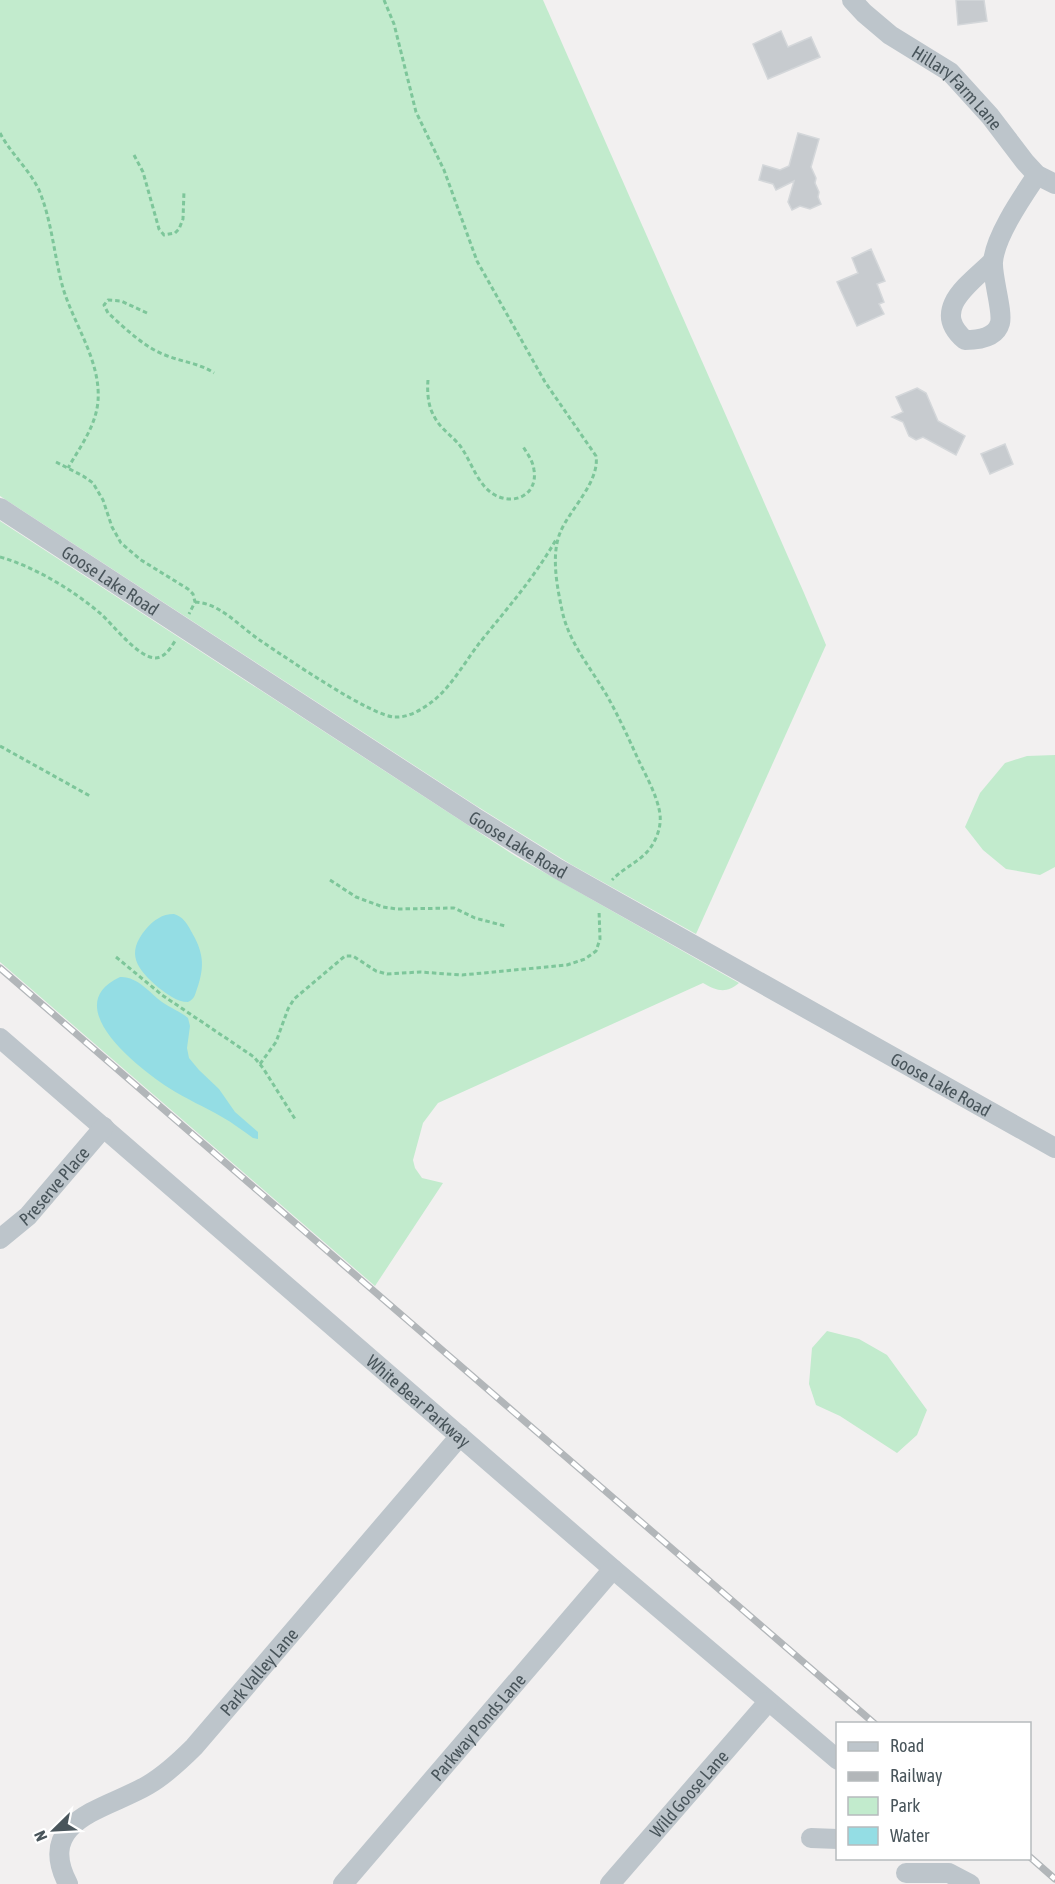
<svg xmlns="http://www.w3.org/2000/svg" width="1055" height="1884" font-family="'Asap Condensed',sans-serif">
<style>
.green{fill:#c2ebcd}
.water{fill:#94dde4}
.building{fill:#c7cbcf;stroke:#d4d7da;stroke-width:1.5}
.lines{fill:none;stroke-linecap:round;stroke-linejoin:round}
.path{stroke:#7dc69a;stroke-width:3;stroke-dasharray:4.5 3;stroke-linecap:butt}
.minor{stroke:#bdc5cb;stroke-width:20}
.rail-casing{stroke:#b2b6b9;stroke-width:7}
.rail{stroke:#fff;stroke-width:4.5;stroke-dasharray:14;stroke-linecap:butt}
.labels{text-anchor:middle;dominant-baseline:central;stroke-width:6;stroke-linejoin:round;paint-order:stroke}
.street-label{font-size:18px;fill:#49555b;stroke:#fff}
</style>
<rect width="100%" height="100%" fill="#f2f0f0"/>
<g class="green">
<path d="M 0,0 L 543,0 L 804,593 L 826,645 L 696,934 L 572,865 L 475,805 L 0,496 Z"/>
<path d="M 0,521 L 517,857 L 739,983 C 726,994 717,991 703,983 L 438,1103 L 423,1123 L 413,1160 L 415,1168 L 422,1178 L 443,1183 L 375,1286 L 0,962 Z"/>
<path d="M 1055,755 L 1055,867 L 1040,875 L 1006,869 L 983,850 L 965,827 L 980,793 L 1005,763 L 1027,756 Z"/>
<path d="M 827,1331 L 859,1339 L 887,1355 L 927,1410 L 917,1435 L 897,1453 L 840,1416 L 816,1405 L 809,1384 L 812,1348 Z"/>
</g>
<g class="water">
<path d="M 174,914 C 183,917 187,923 191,931 C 203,951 205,965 198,986 C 195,994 195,999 188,1002 C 177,1002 167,994 159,988 C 137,969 125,954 146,929 C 154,920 162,914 174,914 Z"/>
<path d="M 120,977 C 137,976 150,993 162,1002 C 170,1008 180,1011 188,1018 L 190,1026 L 187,1048 L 189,1058 L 199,1070 L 219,1089 L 235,1112 L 258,1132 L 258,1139 L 253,1138 C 243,1131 233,1123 222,1117 C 205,1107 186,1099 169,1088 C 140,1069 57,1006 120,977 Z"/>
</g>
<g class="building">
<path d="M 956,0 L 984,0 L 987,21 L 958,25 Z"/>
<path d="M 781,31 L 788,47 L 811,37 L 820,57 L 768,79 L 753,44 Z"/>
<path d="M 798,133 L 819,139 L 811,167 L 816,178 L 815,183 L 819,192 L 818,197 L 821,204 L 810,209 L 800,206 L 792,210 L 788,202 L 794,181 L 776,190 L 773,184 L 759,180 L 763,165 L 780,170 L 789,166 Z"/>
<path d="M 871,249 L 885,281 L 877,284 L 884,302 L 879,304 L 884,314 L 857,326 L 837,282 L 858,273 L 852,258 Z"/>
<path d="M 917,388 L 926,393 L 938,421 L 965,436 L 956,455 L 923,437 L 916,440 L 909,436 L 903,422 L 892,417 L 903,412 L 896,397 Z"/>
<path d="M 1005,444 L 1013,464 L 990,474 L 981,454 Z"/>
</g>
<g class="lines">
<g class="path">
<path d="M 384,0 L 394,24 L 416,112 L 444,170 L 477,261 L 545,382 L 596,456 C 600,482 569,510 560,533 C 551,555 557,587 562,610 C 568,641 590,667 606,694 C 618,715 628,737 638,759 C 646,776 657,795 660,814 C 661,823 659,832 655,840 C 646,860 626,865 612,880"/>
<path d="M 0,133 C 11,154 29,169 39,190 C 52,221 54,256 63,288 C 74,325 101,361 98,401 C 96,426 80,447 68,468"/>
<path d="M 134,155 L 143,172 L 159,229 L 164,235 L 175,233 L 179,229 L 183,219 L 184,191"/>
<path d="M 147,313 L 121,301 L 108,300 L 104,305 L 108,313 C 126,329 144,347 165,355 C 182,362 199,363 214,373"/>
<path d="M 428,380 C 427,392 428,406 434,416 C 440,429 453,436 461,447 C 472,463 478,486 495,495 C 515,506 538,494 534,470 C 533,461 527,453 522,445"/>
<path d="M 56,462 L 83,476 L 93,483 L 103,500 L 112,527 L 121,543 L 141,560 L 188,589 L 193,594 L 195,602 L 189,614"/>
<path d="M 0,557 C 35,567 73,590 101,614 C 114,626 133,651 150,657 C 162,661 169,651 175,641"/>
<path d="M 195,602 C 220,603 240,627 261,641 C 285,657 372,717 395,717 C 408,718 423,709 433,701 C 452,686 466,660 481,641 C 510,605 534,578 557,538"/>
<path d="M 0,746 L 90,796"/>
<path d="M 330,880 L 356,897 L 383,907 L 397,909 L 454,908 L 475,918 L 505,926"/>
<path d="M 116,957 L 162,995 L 254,1057 L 263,1068 L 295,1119"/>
<path d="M 260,1064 L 276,1042 L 288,1009 L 294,999 L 345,956 L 353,956 L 376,971 L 387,974 L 420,972 L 462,975 L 567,965 L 585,959 L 596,951 L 600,939 L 599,910"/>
</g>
<g class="minor">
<path id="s1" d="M 852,0 L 864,13 L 890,35 L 950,72 L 990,116 L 1025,162 L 1037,175 L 1055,184"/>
<path d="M 993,261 C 971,283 929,309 965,340 C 978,340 996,338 1000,323 C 1003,311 992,277 993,262 C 995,236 1023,196 1037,175"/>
<path id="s2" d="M 0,508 L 474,817 L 558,869 L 1055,1148"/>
<path id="s3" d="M 0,1038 L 613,1569 L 838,1760"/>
<path id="s4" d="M 0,1239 L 28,1216 L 104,1127"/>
<path d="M 811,1838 L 838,1839"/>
<path d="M 906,1873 L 949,1873 L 970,1884"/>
<path id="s5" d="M 68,1884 C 34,1819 108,1809 148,1785 C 165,1775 180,1761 194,1747 L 460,1436"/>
<path id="s6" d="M 343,1884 L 613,1569"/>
<path id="s7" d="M 610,1884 L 768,1702"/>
</g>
<defs>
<g id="rail">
<path d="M 0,968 L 875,1724"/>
<path d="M 1030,1857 L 1055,1879"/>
</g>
</defs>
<use href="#rail" class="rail-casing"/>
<use href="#rail" class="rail"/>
</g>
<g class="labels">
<g class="street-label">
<text stroke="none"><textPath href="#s1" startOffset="138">Hillary Farm Lane</textPath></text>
<text stroke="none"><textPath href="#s2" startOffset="132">Goose Lake Road</textPath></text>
<text stroke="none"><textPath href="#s2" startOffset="618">Goose Lake Road</textPath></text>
<text stroke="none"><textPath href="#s2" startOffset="1104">Goose Lake Road</textPath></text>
<text stroke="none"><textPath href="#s4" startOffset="76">Preserve Place</textPath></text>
<text stroke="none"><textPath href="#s3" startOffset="554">White Bear Parkway</textPath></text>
<text stroke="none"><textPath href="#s5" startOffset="309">Park Valley Lane</textPath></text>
<text stroke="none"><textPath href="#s6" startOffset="207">Parkway Ponds Lane</textPath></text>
<text stroke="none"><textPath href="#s7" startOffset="120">Wild Goose Lane</textPath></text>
</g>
</g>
<rect x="836" y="1722" width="195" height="138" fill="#ffffff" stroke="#b6bbbd" stroke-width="1.5"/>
<rect x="848" y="1742" width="30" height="9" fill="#bdc5cb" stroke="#b6bbbd" stroke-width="1.5"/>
<text x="890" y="1752" font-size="18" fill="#49555b">Road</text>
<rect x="848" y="1772" width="30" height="9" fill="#b2b6b9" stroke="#b6bbbd" stroke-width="1.5"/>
<text x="890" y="1782" font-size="18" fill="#49555b">Railway</text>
<rect x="848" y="1797" width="30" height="18" fill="#c2ebcd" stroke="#b6bbbd" stroke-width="1.5"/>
<text x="890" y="1812" font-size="18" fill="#49555b">Park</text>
<rect x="848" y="1827" width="30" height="18" fill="#94dde4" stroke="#b6bbbd" stroke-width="1.5"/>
<text x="890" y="1842" font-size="18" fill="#49555b">Water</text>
<g transform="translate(54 1830) rotate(246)" stroke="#ffffff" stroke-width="4.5" paint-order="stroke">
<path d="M0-4.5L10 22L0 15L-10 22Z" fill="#49555b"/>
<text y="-9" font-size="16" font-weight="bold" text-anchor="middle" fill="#49555b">N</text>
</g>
</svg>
